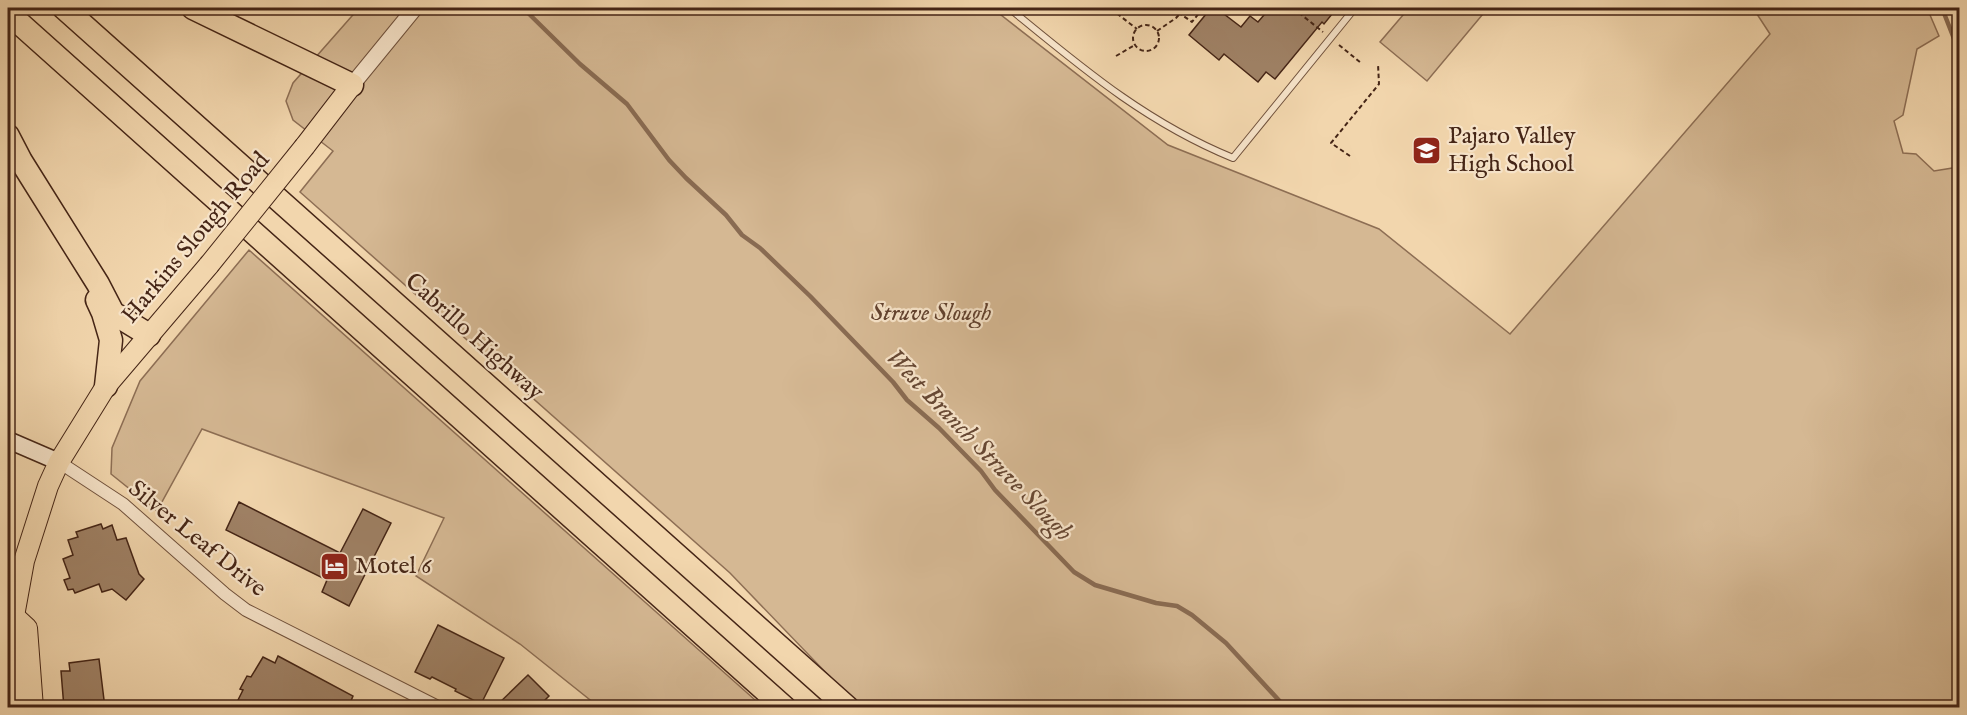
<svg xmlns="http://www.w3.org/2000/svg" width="1967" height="715" font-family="'IM FELL English',serif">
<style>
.green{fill:#d5b893;stroke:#8d6e54;stroke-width:1.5}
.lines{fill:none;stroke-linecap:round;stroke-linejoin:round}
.stream{stroke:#896b52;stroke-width:4.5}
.building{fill:#9f8165;stroke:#452516;stroke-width:1.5}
.service-casing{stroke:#70513c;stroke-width:8}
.minor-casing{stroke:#70513c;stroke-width:14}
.tertiary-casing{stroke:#70513c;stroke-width:17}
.secondary-casing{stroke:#452516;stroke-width:19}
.primary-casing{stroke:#452516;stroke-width:22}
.motorway-casing{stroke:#452516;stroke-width:25}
.path{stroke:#452516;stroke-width:2;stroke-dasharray:4.5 3;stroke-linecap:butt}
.service{stroke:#f7e4ca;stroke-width:6}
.minor{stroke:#f7e4ca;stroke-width:12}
.tertiary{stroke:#f7e4ca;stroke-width:15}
.secondary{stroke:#f7e4ca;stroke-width:16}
.primary{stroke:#f2d6ad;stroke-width:20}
.motorway{stroke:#f2d6ad;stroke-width:22}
.primary-bridge-casing{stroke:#452516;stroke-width:22;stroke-linecap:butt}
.primary-bridge{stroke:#f2d6ad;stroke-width:20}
.labels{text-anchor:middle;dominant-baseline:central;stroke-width:4.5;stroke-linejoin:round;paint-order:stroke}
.poi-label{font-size:24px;fill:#452516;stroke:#f7e4ca;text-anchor:start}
.street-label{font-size:24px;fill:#452516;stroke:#f7e4ca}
.park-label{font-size:24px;font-style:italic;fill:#62422f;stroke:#f7e4ca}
.water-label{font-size:26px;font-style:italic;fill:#674834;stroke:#f7e4ca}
</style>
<rect width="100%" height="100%" fill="#f2d6ad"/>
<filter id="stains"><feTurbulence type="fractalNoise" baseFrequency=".00333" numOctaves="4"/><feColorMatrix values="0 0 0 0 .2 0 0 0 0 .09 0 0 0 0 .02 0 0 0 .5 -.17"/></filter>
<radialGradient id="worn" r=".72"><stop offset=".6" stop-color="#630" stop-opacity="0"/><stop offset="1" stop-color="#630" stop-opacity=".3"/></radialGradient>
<g class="green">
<path d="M 359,8 L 992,8 L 1168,145 L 1379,229 L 1510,334 L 1770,34 L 1753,8 L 1927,8 L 1939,36 L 1917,49 L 1903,115 L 1894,121 L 1903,153 L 1916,154 L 1934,171 L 1959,167 L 1959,707 L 859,707 L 730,573 L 300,192 L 333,151 L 293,120 L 286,101 L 293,83 Z"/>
<path d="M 1409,8 L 1488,8 L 1427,81 L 1380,42 Z"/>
<path d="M 249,250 L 763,707 L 599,707 L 520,644 L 416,576 L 444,518 L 202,429 L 157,511 L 111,474 L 112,448 L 140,381 Z"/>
</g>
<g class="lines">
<g class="stream">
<path d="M 523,8 L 580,64 L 627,104 L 669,160 L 686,178 L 726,215 L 742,235 L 760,248 L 810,296 L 893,382 L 907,400 L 939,428 L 981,471 L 995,490 L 1074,572 L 1095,585 L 1156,603 L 1177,606 L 1192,615 L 1226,643 L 1286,708"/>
<path d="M 1942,8 L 1960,54"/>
</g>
</g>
<g class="building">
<path d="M 1211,8 L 1216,8 L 1241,27 L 1250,16 L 1258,22 L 1270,8 L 1337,8 L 1324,24 L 1322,22 L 1275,79 L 1266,72 L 1258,82 L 1224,54 L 1219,60 L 1189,35 Z"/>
<path d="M 239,502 L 340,553 L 363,509 L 391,523 L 349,606 L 322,592 L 327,580 L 226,530 Z"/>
<path d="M 101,524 L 103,529 L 112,525 L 117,540 L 126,538 L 139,574 L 144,579 L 126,600 L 112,589 L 102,592 L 99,584 L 75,593 L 73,589 L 68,590 L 64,580 L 70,578 L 63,559 L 73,555 L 68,540 L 78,537 L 76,532 Z"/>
<path d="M 438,625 L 504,658 L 481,704 L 455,691 L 456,689 L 432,677 L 430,679 L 415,672 Z"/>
<path d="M 278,656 L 353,696 L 348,708 L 234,708 L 243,690 L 240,689 L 247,676 L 251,677 L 263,657 L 275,663 Z"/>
<path d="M 99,659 L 105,708 L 64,708 L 61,671 L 70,671 L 69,663 Z"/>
<path d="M 528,675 L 549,696 L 537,708 L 494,708 Z"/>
</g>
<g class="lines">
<defs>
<path id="service" d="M 1009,8 C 1081,67 1145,122 1233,158 L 1355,8"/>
<path id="minor" d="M 59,462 L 123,504 L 225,594 L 246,610 L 440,708"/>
<path id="tertiary" d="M 352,85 L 415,8"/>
<path id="secondary" d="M 8,440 L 59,462"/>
<g id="primary">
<path d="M 305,146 L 352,85"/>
<path d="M 14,616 L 27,628 L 33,708"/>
<path d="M 14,708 L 8,631 L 14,616 L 24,561 L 48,486 L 59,462 L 106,386 L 209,265"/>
</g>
<g id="motorway">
<path d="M 64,8 L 848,708"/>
<path d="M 193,8 L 352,85"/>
<path d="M 8,13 L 785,708"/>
<path d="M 8,136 L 21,161 L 98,284 L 113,313 L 149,335"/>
<path d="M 97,300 L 103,313 L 111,340 L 106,386"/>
</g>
</defs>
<use href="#service" class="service-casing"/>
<use href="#minor" class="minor-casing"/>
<use href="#tertiary" class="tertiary-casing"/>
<use href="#secondary" class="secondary-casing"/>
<use href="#primary" class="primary-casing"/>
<use href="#motorway" class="motorway-casing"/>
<g class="path">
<path d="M 1172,8 L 1192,22 L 1203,8"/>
<path d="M 1293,8 L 1323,32"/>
<path d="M 1111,9 L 1137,29"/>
<circle cx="1146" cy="38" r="13"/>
<path d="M 1157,31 L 1176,18 L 1185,8"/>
<path d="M 1339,45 L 1361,63"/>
<path d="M 1116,56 L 1135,45"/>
<path d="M 1350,156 L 1331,143 L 1379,84 L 1378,64"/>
</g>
<use href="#service" class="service"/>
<use href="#minor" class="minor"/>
<use href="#tertiary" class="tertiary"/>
<use href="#secondary" class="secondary"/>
<use href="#primary" class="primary"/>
<use href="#motorway" class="motorway"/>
<defs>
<path id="primary-bridge" d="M 209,265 L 305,146"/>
</defs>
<use href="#primary-bridge" class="primary-bridge-casing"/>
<use href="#primary-bridge" class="primary-bridge"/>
</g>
<defs>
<symbol id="school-square" viewBox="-11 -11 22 22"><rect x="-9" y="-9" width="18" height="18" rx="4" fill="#8f2418" stroke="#f7e4ca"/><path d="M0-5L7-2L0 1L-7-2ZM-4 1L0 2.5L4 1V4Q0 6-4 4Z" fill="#fff"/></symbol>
<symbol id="hotel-square" viewBox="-11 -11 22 22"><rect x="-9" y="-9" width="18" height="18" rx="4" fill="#8f2418" stroke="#f7e4ca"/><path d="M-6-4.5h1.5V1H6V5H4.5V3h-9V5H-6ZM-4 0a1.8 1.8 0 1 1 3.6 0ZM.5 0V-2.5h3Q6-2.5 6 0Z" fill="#fff"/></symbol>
</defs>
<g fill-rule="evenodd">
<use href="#school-square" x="1410" y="134" width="33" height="33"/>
<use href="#hotel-square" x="318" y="550" width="33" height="33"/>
</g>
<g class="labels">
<g class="poi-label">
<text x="1448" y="136">Pajaro Valley<tspan x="1448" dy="28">High School</tspan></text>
<text x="355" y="566">Motel 6</text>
</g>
<g class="street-label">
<text transform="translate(196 238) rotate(-50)">Harkins Slough Road</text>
<text transform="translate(474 337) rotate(42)">Cabrillo Highway</text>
<text transform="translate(197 539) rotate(39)">Silver Leaf Drive</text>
</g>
<g class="park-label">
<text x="931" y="313">Struve Slough</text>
</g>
<g class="water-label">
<text transform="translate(979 445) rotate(46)">West Branch Struve Slough</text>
</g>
</g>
<rect width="1967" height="715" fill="none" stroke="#f2d6ad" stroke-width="30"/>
<rect x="9" y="9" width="1949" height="697" fill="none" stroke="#452516" stroke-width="3"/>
<rect x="15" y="15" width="1937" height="685" fill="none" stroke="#452516" stroke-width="1.5"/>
<rect width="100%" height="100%" filter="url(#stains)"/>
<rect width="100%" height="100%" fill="url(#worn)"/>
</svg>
